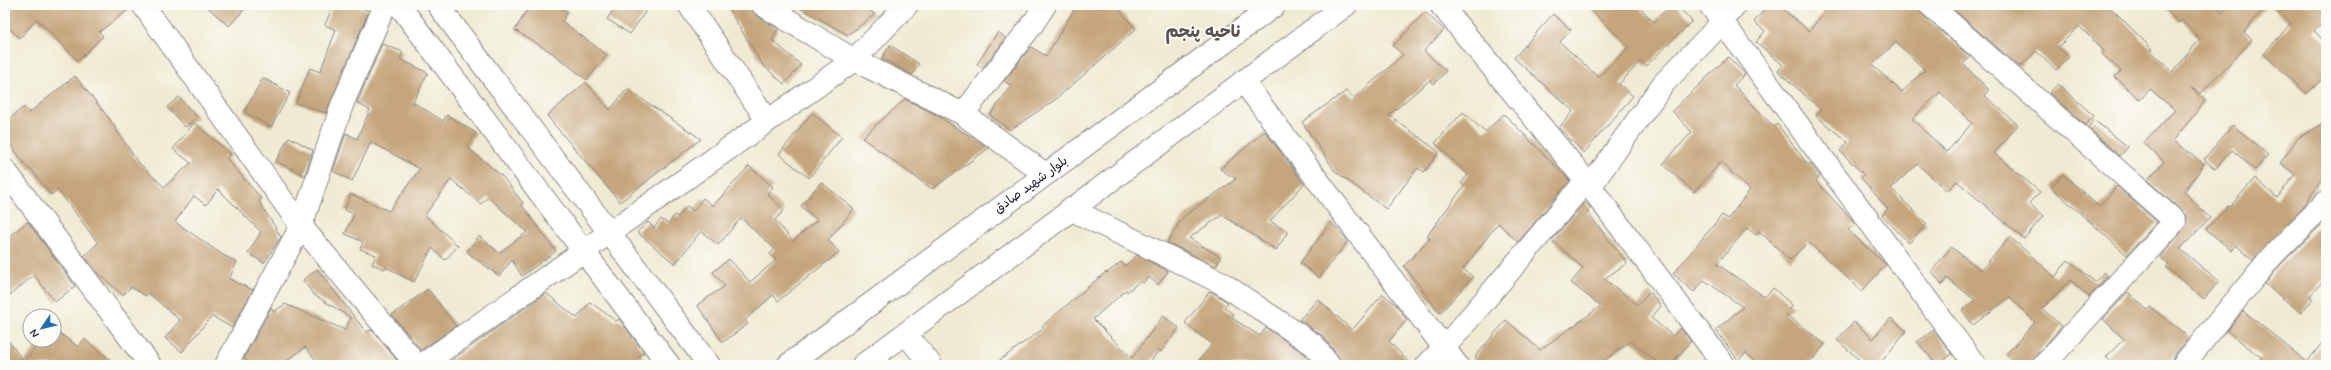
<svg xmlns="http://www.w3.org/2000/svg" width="2331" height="370" font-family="Mynerve,'Playpen Sans Arabic',sans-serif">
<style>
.building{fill:#c5a57c;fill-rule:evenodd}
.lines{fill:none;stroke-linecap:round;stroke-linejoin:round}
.minor-casing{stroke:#888686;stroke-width:24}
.tertiary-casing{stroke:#888686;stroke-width:24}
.secondary-casing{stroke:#888686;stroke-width:24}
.minor{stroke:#fff;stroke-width:22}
.tertiary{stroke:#fff;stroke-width:22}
.secondary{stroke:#fff;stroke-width:22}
.labels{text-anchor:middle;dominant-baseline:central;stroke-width:3.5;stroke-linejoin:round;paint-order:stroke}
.street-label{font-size:13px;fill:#22223b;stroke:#fdfcf7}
.district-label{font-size:17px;font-weight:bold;fill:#5b5052;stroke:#fdfcf7}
</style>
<rect width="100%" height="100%" fill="#fdfcf7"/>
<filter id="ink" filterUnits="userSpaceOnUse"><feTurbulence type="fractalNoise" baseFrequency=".025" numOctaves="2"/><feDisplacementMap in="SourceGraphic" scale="8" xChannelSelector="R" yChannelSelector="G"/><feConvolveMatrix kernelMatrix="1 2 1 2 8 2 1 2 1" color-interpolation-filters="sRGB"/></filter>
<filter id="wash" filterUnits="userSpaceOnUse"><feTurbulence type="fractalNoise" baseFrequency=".012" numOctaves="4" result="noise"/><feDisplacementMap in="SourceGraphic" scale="16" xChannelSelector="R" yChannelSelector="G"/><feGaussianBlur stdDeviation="0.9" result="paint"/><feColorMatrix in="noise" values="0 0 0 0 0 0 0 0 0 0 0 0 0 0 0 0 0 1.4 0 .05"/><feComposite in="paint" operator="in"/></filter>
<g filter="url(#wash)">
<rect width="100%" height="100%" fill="#efead1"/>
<g id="blocks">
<g class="building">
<path d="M 5,5 L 131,5 L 131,8 L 99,32 L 103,36 L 78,61 L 37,19 L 20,38 L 5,24 Z"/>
<path d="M 205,5 L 248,5 L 229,26 Z"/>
<path d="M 333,5 L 354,5 L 369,11 L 326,113 L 296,103 L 310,68 L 320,72 L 336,30 L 325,25 Z"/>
<path d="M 530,5 L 557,5 L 568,12 L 562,21 L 607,55 L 587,80 L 554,54 L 515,30 Z"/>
<path d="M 617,5 L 650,5 L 630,34 L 607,19 Z"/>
<path d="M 726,5 L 751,5 L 756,15 L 778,29 L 772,40 L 801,65 L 784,84 L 762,64 Z"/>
<path d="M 795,5 L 860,5 L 875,14 L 848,35 Z"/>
<path d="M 1077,5 L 1115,5 L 1136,29 L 1056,99 L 1010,130 L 990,115 L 1011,86 L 1004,81 L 1031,47 L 1046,56 Z"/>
<path d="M 1586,5 L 1637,5 L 1654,22 L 1671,5 L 1676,5 L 1692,21 L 1646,66 L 1641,61 L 1619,84 L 1633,96 L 1584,153 L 1559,128 L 1573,111 L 1514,58 L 1553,14 L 1571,30 L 1560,42 L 1598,77 L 1629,47 Z"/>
<path d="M 1768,5 L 1778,5 L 1809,31 L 1830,5 L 1917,5 L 1922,14 L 1970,57 L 1963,64 L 1989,90 L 1984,95 L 2018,125 L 1994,153 L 2040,192 L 2029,203 L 2043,216 L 2024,239 L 1957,181 L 1947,191 L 1918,164 L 1891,188 L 1927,224 L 1909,243 L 1882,215 L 1888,209 L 1861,178 L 1864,175 L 1840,151 L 1848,142 L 1816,116 L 1821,110 L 1778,71 L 1783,65 L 1756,42 L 1765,31 L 1754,22 ZM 1896,42 L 1925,70 L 1902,92 L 1872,65 ZM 1940,92 L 1972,123 L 1947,152 L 1912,119 Z"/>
<path d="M 1953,5 L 2108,5 L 2152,49 L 2150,50 L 2173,72 L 2200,39 L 2181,20 L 2179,23 L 2162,5 L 2215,5 L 2222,12 L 2228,5 L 2266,5 L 2244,32 L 2252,40 L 2201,93 L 2191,88 L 2205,101 L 2173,141 L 2204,164 L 2184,192 L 2210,218 L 2180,249 L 2219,281 L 2204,299 L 2166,267 L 2169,264 L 2160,257 L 2184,229 L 2187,217 L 2183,212 L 2147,180 L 2164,162 L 2144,143 L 2175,110 L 2150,89 L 2140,100 L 2115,77 L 2121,71 L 2102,54 L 2104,51 L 2079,26 L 2058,47 L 2069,57 L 2056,70 L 2036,51 L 2020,67 L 1951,7 Z"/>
<path d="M 2268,5 L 2326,5 L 2326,20 L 2314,31 L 2326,43 L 2326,75 L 2307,94 L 2264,54 L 2291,23 Z"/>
<path d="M 1425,12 L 1444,30 L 1424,51 L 1446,71 L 1434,84 L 1430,80 L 1389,115 L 1439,152 L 1424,172 L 1418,168 L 1386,209 L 1335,171 L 1302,122 L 1346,91 L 1354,98 L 1403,55 L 1393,46 Z"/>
<path d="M 998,32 L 1006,38 L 983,68 L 977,64 Z"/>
<path d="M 382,44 L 403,52 L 400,59 L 428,73 L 413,102 L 443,121 L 447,115 L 476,133 L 467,147 L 503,177 L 523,203 L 521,204 L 556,251 L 522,276 L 512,260 L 499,276 L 467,252 L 479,236 L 499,253 L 527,232 L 488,197 L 481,204 L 451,179 L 425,215 L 458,246 L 445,260 L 432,248 L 414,282 L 386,267 L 385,269 L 372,264 L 376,255 L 360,249 L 363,242 L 345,234 L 354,214 L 344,210 L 351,194 L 389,211 L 420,169 L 371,142 L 352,181 L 333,171 L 346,133 L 357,139 L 370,110 L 357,103 Z"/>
<path d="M 890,45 L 919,64 L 912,75 L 882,58 Z"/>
<path d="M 1728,57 L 1745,74 L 1734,85 L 1774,127 L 1777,124 L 1808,165 L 1810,163 L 1820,176 L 1816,181 L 1855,223 L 1848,230 L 1886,265 L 1862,291 L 1808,242 L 1790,260 L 1759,231 L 1756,235 L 1747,228 L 1717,264 L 1765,297 L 1773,288 L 1793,306 L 1785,314 L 1825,344 L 1815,357 L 1803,365 L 1758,365 L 1746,353 L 1738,360 L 1716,330 L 1743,307 L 1704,280 L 1694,292 L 1673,274 L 1722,215 L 1728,219 L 1750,190 L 1721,162 L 1694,192 L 1663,164 L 1692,132 L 1672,111 Z"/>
<path d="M 75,76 L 108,117 L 137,161 L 164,187 L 191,163 L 173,149 L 194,123 L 231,154 L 227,159 L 261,198 L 259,201 L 281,237 L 264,263 L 248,253 L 261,232 L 218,189 L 206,205 L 194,196 L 175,222 L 223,255 L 237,262 L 229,279 L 253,290 L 232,328 L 212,316 L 182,352 L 165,338 L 180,320 L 148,293 L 146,296 L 131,287 L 123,295 L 95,270 L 84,256 L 98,243 L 58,190 L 51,195 L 31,169 L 29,170 L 5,137 L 5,122 L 24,107 L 29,113 Z"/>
<path d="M 263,78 L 290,93 L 271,127 L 244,112 Z"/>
<path d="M 586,82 L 610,110 L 627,89 L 701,139 L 620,202 L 547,116 Z"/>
<path d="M 2058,84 L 2094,116 L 2085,125 L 2049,93 Z"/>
<path d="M 179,97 L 197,117 L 185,127 L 167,107 Z"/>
<path d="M 905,99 L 933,113 L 989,148 L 932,189 L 862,138 Z"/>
<path d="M 1463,112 L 1485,132 L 1504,114 L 1570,181 L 1518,242 L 1498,223 L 1463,269 L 1473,277 L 1440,313 L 1404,266 L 1430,238 L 1427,236 L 1464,186 L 1461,183 L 1468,175 L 1435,143 Z"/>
<path d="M 812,113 L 842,137 L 809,178 L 779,154 Z"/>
<path d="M 2094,120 L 2128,147 L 2120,156 L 2088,128 Z"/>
<path d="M 2326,122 L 2326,173 L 2302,209 L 2253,260 L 2236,245 L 2232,251 L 2206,229 L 2228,206 L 2230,207 L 2255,178 L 2277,198 L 2295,174 L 2280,163 L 2298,138 Z"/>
<path d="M 2233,125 L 2268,155 L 2255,170 L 2232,150 L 2215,169 L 2204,159 Z"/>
<path d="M 1265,131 L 1304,184 L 1270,221 L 1288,232 L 1276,250 L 1222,215 L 1189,238 L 1221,257 L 1216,266 L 1167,242 L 1183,217 L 1236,179 L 1220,169 Z"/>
<path d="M 289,137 L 313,150 L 305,176 L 276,161 Z"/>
<path d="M 749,166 L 773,187 L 767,194 L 784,210 L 775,220 L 793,241 L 817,220 L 801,206 L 821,182 L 854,209 L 828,240 L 839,252 L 778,301 L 773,295 L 745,320 L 748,324 L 723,342 L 697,305 L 725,286 L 713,272 L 729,259 L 750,282 L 776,260 L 770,254 L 775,249 L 741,218 L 718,245 L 701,231 L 675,264 L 637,232 L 648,222 L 654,228 L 661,219 L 668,224 L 675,215 L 678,217 L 687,206 L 693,211 L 703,198 L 713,206 Z"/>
<path d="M 2063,174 L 2099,207 L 2117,186 L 2157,222 L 2127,255 L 2051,187 Z"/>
<path d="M 1585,202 L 1591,208 L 1587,212 L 1627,263 L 1604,279 L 1638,305 L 1650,292 L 1661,306 L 1651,318 L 1673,336 L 1680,328 L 1691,341 L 1671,365 L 1661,365 L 1631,341 L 1598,365 L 1481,365 L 1475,357 L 1506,320 L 1540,350 L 1601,306 L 1571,283 L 1583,268 L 1552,240 Z"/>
<path d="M 28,222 L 75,286 L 55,302 L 34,275 L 5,299 L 5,239 Z"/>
<path d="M 1331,222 L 1348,241 L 1319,278 L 1300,263 Z"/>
<path d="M 2322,224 L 2326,227 L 2326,277 L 2310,296 L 2313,299 L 2301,313 L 2265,284 L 2281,264 Z"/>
<path d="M 2010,237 L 2055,277 L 2068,260 L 2095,282 L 2104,272 L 2108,276 L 2089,297 L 2070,280 L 2042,309 L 2062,326 L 2035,357 L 2032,365 L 2017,365 L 2006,355 L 2035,322 L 2010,297 L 1973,325 L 1962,310 L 1975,300 L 1947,278 L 1942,285 L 1932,271 L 1951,247 L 1981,270 Z"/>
<path d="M 1137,255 L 1168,271 L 1158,285 L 1149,277 L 1143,283 L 1140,281 L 1127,292 L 1126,290 L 1093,319 L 1132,358 L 1163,316 L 1179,328 L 1161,352 L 1159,350 L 1148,365 L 993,365 L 1044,328 L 1042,326 L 1106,272 L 1107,273 L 1121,262 L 1125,266 Z"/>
<path d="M 317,269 L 366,332 L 372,330 L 401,365 L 320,365 L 305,347 L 281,365 L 250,365 L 244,358 L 271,308 L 274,312 L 285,304 L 345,330 L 351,318 L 313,294 L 303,280 Z"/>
<path d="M 428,289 L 456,326 L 421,350 L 392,315 Z"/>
<path d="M 1210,291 L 1228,302 L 1224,307 L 1234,315 L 1232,318 L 1260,336 L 1266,328 L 1305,354 L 1313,365 L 1195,365 L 1212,344 L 1185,323 Z"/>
<path d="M 2128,292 L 2147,310 L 2150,307 L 2189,337 L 2173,357 L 2171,365 L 2115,365 L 2106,357 L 2124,339 L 2103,319 Z"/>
<path d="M 546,293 L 577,318 L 590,302 L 616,321 L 619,319 L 644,352 L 639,357 L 645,365 L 445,365 Z"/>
<path d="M 1383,294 L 1396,305 L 1407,320 L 1389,341 L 1411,365 L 1341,365 L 1339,358 L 1324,337 L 1299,320 L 1318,299 L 1352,330 Z"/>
<path d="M 2243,311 L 2307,362 L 2326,338 L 2326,365 L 2255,365 L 2262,358 L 2227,331 Z"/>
<path d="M 1891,318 L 1906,331 L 1879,365 L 1865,365 L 1837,340 L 1854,322 L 1873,339 Z"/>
<path d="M 54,329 L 78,347 L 84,339 L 117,365 L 5,365 L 5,336 L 24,362 L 41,340 L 54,340 Z"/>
<path d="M 1934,330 L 1952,354 L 1939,365 L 1937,365 L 1917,342 Z"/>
</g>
</g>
</g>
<g filter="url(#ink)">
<use href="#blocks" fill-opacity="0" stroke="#888686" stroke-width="1"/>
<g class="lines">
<defs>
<g id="minor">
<path d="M 143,5 L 301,226 L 417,365"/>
<path d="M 689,5 L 767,120"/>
<path d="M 763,5 L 854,60 L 963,114 L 1045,174"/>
<path d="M 1441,5 L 1586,181 L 1724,365"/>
<path d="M 1710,5 L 1975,365"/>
<path d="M 1930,5 L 2175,221 L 2044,365"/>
<path d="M 1243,81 L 1457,365"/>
<path d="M 963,114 L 1032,25 L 1045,5"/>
<path d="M 5,170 L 150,365"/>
<path d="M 1589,188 L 1663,84 L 1715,30 L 1735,5"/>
<path d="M 1070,209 L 1220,282 L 1314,345 L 1329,365"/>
<path d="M 906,334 L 931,365"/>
<path d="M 226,365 L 301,226 L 342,105 L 385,5"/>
<path d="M 422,365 L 854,60 L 907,5"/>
<path d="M 1427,365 L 1444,348 L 1586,181"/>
<path d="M 2183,365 L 2272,256 L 2326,202"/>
</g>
<g id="tertiary">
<path d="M 399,5 L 669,365"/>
<path d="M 438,5 L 709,365"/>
</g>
<g id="secondary">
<path d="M 788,365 L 1275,5"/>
<path d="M 863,365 L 1346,5"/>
</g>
</defs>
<use href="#minor" class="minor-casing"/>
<use href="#tertiary" class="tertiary-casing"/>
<use href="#secondary" class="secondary-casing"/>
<use href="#minor" class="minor"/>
<use href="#tertiary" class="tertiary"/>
<use href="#secondary" class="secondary"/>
</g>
</g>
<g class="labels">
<g class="street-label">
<text transform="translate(1031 185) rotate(-36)">بلوار شهید صادق</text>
</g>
<g class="district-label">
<text x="1203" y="32">ناحیه پنجم</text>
</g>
</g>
<rect width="2331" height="370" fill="none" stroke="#fdfcf7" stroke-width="20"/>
<g transform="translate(42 328) rotate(235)"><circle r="19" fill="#fdfcf7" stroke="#a5a5ac"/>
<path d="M0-3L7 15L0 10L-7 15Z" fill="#1f6fb2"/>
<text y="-6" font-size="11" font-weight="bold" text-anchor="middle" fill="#22223b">N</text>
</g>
</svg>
